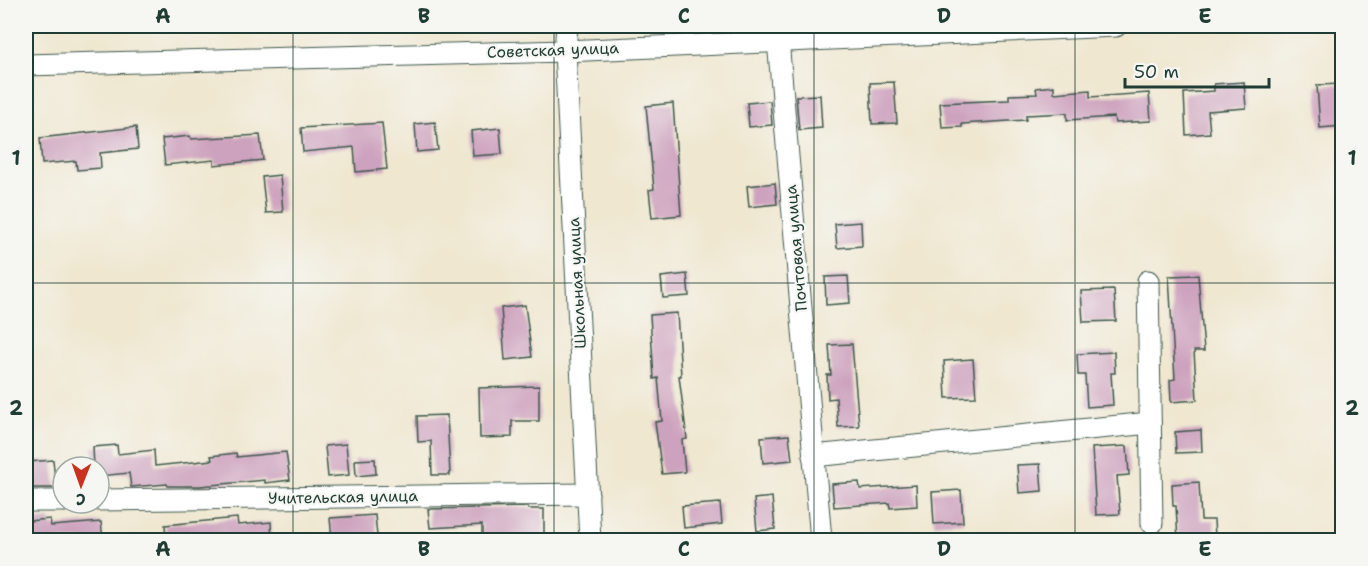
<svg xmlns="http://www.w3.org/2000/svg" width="1368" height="566" font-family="'Shantell Sans',sans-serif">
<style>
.building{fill:#cda2be}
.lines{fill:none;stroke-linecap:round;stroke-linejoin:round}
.minor-casing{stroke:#3e564b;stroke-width:23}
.minor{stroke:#fff;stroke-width:21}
.grid{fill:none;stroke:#1f3d34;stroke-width:1.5;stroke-opacity:0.55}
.labels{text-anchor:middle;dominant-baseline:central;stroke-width:4.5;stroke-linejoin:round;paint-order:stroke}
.street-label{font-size:16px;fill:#1f3d34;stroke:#f6f6f2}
.neatline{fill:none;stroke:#1f3d34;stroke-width:2}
.grid-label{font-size:20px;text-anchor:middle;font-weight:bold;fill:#1f3d34}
</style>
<rect width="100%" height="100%" fill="#f6f6f2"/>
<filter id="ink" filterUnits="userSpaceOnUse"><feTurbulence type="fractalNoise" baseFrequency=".0167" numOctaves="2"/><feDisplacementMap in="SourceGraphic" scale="12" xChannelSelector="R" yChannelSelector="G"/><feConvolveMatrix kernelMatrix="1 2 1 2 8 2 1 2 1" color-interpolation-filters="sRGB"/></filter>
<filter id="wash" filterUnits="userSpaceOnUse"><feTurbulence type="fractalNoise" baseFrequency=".008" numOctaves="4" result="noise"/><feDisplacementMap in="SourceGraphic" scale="24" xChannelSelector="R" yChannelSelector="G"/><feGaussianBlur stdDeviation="1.35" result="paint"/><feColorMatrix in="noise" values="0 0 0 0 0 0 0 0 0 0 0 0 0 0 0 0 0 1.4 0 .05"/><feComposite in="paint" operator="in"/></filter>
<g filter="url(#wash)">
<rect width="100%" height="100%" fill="#efe7d0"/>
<g id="blocks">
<g class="building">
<path d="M 894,82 L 897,123 L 872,124 L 870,83 Z"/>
<path d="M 1244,82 L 1246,108 L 1208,111 L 1210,133 L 1186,135 L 1184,93 L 1214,91 L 1214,84 Z"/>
<path d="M 1342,84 L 1342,126 L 1320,128 L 1317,85 Z"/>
<path d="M 1054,86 L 1054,93 L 1090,90 L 1090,97 L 1149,93 L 1151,121 L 1115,123 L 1114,117 L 1067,120 L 1067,113 L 1026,115 L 1026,120 L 962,124 L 962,127 L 942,128 L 940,103 L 1009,100 L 1009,95 L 1037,94 L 1036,88 Z"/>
<path d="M 820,95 L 822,128 L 799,130 L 796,96 Z"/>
<path d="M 770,101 L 772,125 L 749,127 L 747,103 Z"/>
<path d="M 673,103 L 681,215 L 652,218 L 649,190 L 654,189 L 646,106 Z"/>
<path d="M 435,122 L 438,150 L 417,152 L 415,124 Z"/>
<path d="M 382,123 L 387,169 L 356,172 L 354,147 L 303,152 L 301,128 Z"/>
<path d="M 136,127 L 138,149 L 100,153 L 101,168 L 77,170 L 76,161 L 42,164 L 40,138 Z"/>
<path d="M 500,128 L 502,154 L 473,156 L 471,131 Z"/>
<path d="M 260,135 L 263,160 L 214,165 L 214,160 L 165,165 L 162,139 L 190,136 L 191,139 Z"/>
<path d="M 280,175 L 283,212 L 266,213 L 262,177 Z"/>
<path d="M 775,183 L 777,204 L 749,207 L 747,186 Z"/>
<path d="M 861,222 L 862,246 L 837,248 L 835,224 Z"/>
<path d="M 687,274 L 689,296 L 663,298 L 661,277 Z"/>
<path d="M 1198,275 L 1204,351 L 1194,351 L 1197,400 L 1171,402 L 1170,380 L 1175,379 L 1169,276 Z"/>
<path d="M 848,276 L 850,303 L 826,305 L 825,277 Z"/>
<path d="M 1114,290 L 1116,321 L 1083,322 L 1081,291 Z"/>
<path d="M 525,305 L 532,357 L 505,360 L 501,308 Z"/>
<path d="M 677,313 L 681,376 L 679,376 L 687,439 L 682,440 L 685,472 L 662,474 L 655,422 L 662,421 L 658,378 L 654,379 L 650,315 Z"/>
<path d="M 852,344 L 859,426 L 838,427 L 836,398 L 828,399 L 827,375 L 831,375 L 829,345 Z"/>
<path d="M 1114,352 L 1115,373 L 1111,373 L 1113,405 L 1087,407 L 1085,375 L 1078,375 L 1077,354 Z"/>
<path d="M 973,359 L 976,397 L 946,398 L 944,361 Z"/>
<path d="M 539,386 L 539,421 L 512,421 L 512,437 L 480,438 L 479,388 Z"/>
<path d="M 447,415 L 450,475 L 432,475 L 431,441 L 418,442 L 417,416 Z"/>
<path d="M 1201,430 L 1202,452 L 1176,453 L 1175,432 Z"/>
<path d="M 789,435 L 792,460 L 763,463 L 761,437 Z"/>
<path d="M 346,444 L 349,475 L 328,477 L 325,446 Z"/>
<path d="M 117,445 L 118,454 L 154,450 L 155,466 L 212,460 L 211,456 L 236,453 L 237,457 L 286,452 L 290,480 L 265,483 L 265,480 L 200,486 L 168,486 L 167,484 L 131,487 L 129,473 L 99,476 L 99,467 L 94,467 L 93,447 Z"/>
<path d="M 1127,446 L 1129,475 L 1117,476 L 1120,514 L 1096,515 L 1092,448 Z"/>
<path d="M 375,459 L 376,474 L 356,476 L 355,460 Z"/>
<path d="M 53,460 L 56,488 L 31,488 L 28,462 Z"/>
<path d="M 1040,464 L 1042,491 L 1019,493 L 1017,465 Z"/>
<path d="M 859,482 L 860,489 L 916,485 L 917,506 L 890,508 L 889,503 L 834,507 L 832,484 Z"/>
<path d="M 1199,482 L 1201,520 L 1214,520 L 1215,537 L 1178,540 L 1176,506 L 1173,506 L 1172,484 Z"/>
<path d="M 961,490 L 963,522 L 934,524 L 932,492 Z"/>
<path d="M 772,497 L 775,529 L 757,531 L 754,499 Z"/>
<path d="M 720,503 L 722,524 L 684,528 L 682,506 Z"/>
<path d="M 528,507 L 528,509 L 544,509 L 544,538 L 527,538 L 527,540 L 482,540 L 482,525 L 430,528 L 428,509 Z"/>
<path d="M 375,515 L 377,536 L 332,539 L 330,518 Z"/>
<path d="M 237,518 L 238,525 L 271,522 L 272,540 L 166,540 L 165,525 Z"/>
<path d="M 50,519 L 51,526 L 101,522 L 103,540 L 26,540 L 28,521 Z"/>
</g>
</g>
</g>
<g filter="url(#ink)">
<use href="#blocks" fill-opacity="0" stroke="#3e564b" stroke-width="1.5"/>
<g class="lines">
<defs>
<g id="minor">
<path d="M 567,26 L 565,51 L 590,540"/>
<path d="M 778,40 L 821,540"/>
<path d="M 26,65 L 565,51 L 1116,26"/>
<path d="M 1148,281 L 1152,523"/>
<path d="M 813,456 L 1150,423"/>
<path d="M 99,500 L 588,494"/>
<path d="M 26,501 L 63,501"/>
</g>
</defs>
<use href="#minor" class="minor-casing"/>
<use href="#minor" class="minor"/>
</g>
</g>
<path class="grid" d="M 293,26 L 293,540M 554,26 L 554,540M 814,26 L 814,540M 1075,26 L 1075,540M 26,283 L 1342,283"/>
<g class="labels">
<g class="street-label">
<text transform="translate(553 50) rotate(-2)">Советская улица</text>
<text transform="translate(796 248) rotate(-95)">Почтовая улица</text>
<text transform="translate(577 283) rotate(-93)">Школьная улица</text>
<text transform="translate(343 497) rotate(-1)">Учительская улица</text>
</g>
</g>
<rect width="1368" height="566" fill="none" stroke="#f6f6f2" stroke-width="66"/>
<g transform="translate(81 485) rotate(181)"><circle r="28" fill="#f6f6f2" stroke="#a0aca6" stroke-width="1.5"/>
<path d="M0-4.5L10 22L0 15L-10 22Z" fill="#c8321e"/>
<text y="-9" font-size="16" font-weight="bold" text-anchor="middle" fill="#1f3d34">С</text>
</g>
<path d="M1125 78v9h144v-9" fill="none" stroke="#1f3d34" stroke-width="3"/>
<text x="1134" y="78" font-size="18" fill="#1f3d34" stroke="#f6f6f2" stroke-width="4.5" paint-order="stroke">50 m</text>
<rect x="33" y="33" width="1302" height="500" class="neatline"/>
<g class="grid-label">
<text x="163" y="23">A</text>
<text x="424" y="23">B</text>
<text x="684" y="23">C</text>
<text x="944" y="23">D</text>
<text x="1205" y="23">E</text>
<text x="16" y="165">1</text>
<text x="1352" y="165">1</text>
<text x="16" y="415">2</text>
<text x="1352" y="415">2</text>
<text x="163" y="556">A</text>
<text x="424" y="556">B</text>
<text x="684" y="556">C</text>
<text x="944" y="556">D</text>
<text x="1205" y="556">E</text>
</g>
</svg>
